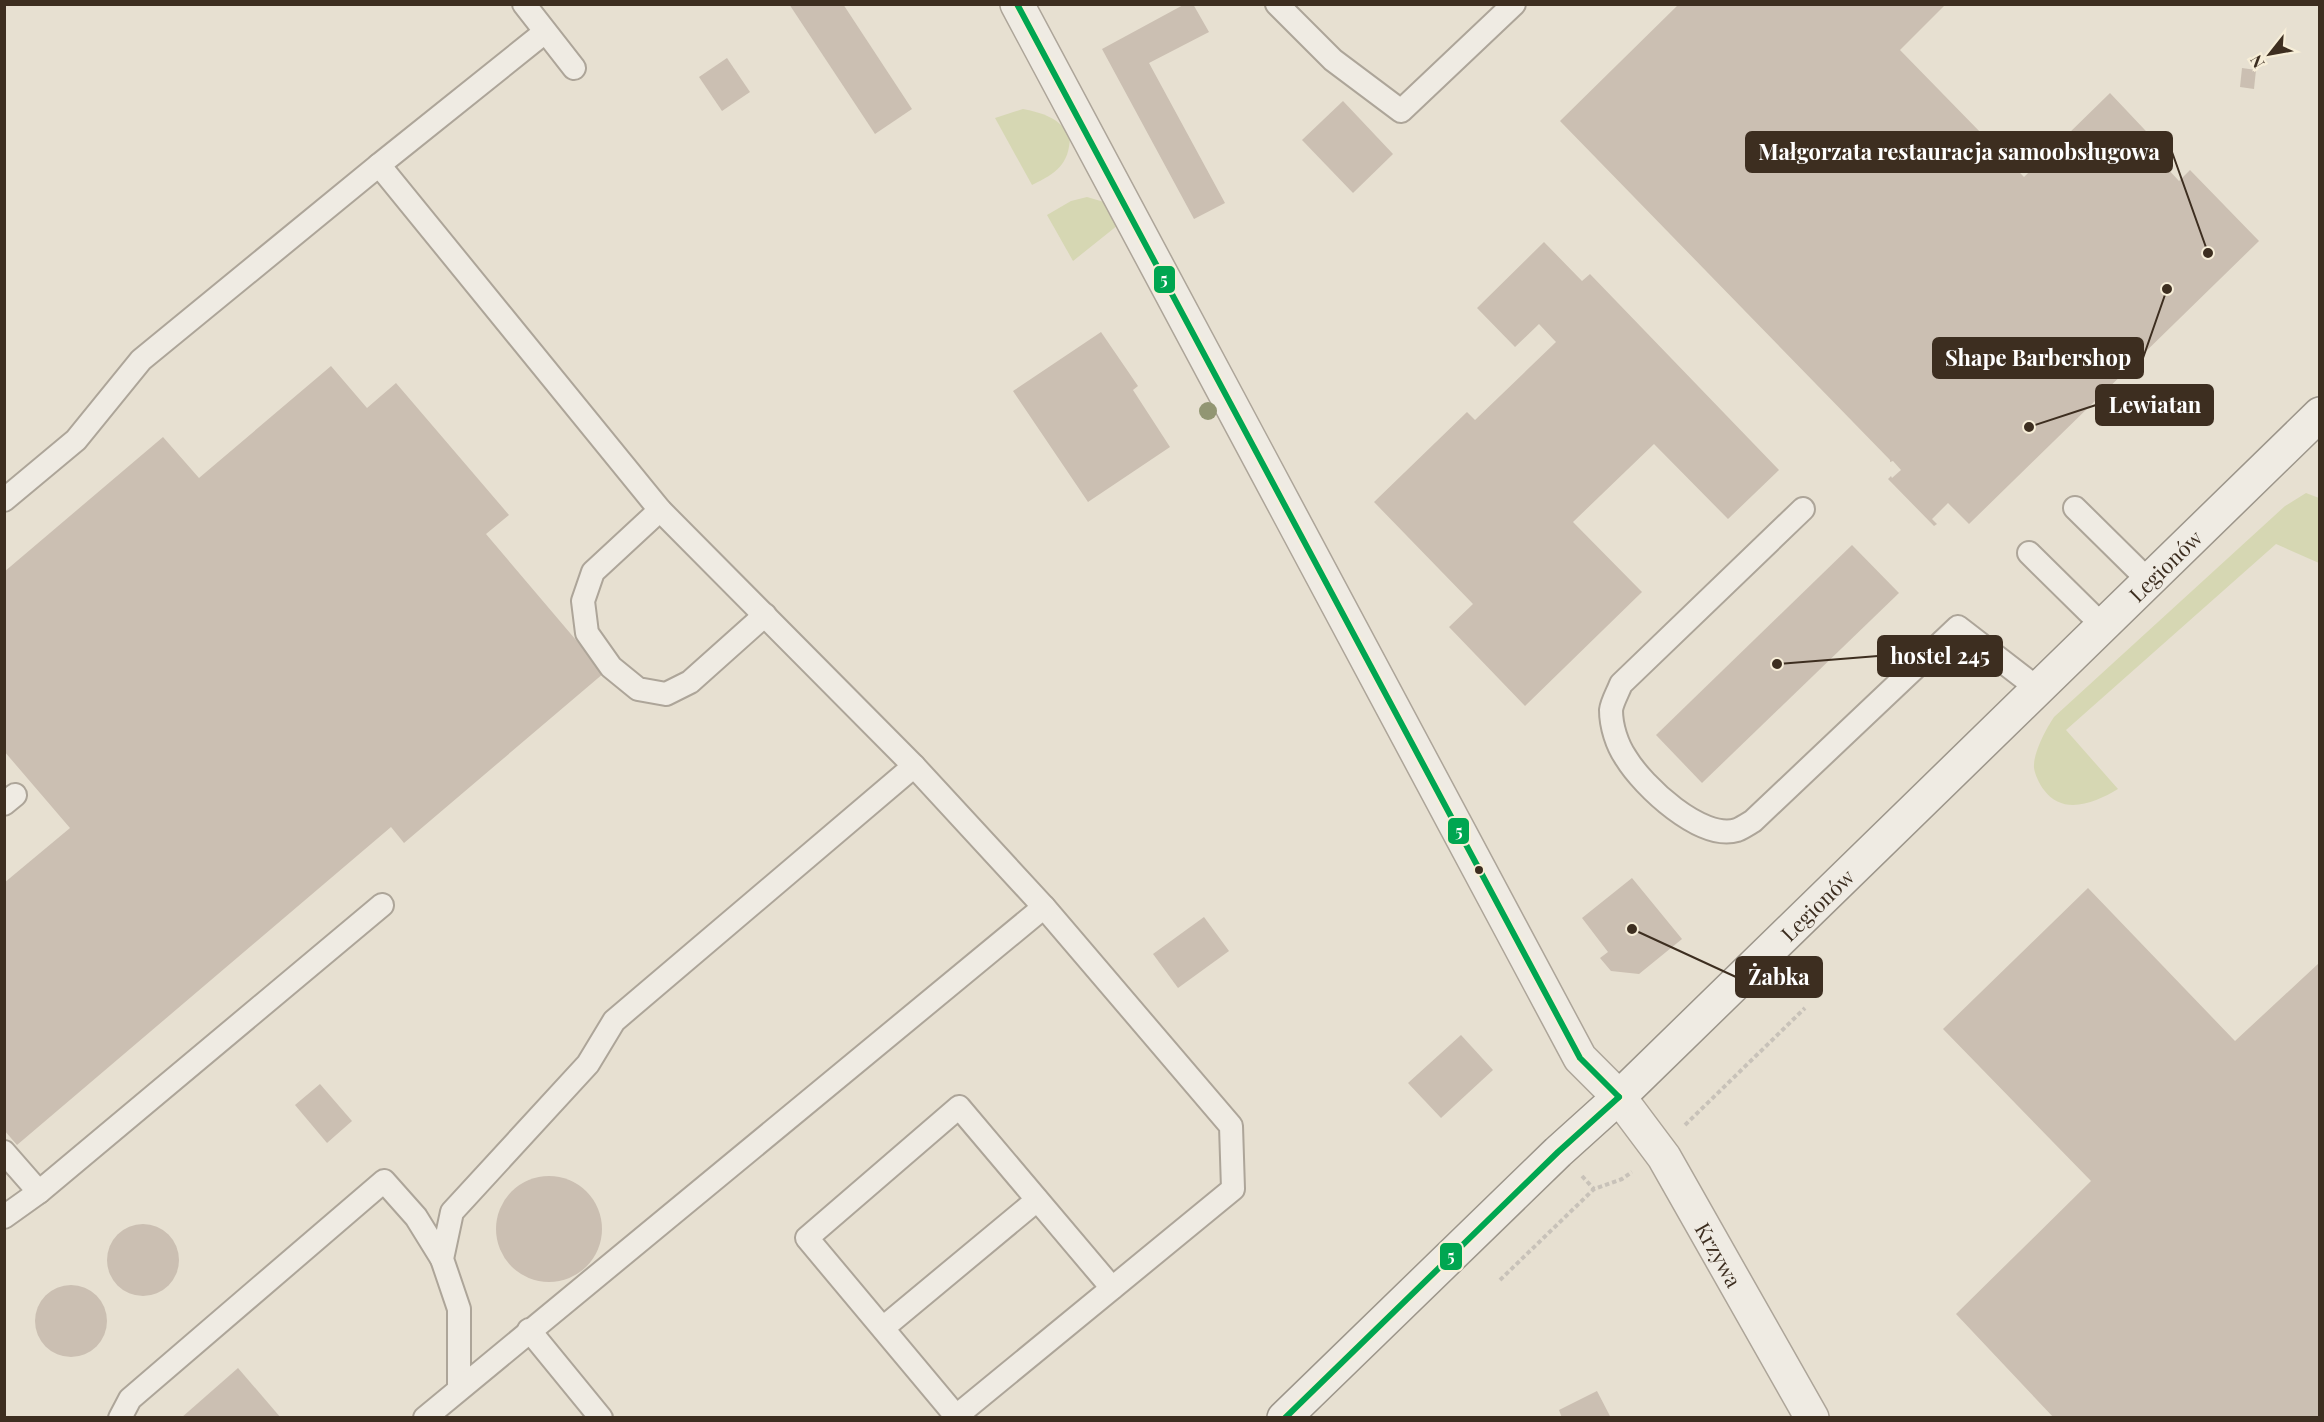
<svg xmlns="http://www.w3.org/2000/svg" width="2324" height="1422" font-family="'Playfair Display',serif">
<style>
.green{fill:#d6d7b3}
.building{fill:#cbbfb2}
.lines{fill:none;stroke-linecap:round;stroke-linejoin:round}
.lane-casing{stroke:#ada599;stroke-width:26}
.street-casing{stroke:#ada599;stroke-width:36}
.secondary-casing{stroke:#9c958a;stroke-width:36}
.path{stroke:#c8c2b9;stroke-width:4;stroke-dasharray:4.5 3;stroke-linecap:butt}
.lane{stroke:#efebe3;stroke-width:22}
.street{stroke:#efebe3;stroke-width:33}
.secondary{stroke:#efebe3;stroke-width:33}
.bus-1-casing{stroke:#f7eed8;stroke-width:10}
.bus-1{stroke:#00a651;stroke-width:6}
.tree{fill:#929673}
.bus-dot{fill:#3d2e20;stroke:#f7eed8;stroke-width:2}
.labels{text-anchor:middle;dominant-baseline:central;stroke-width:6;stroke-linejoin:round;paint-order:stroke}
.street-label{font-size:21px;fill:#3d2e20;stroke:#f7eed8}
.leader{fill:none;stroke:#3d2e20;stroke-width:2}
.callout-dot{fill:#3d2e20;stroke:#f7eed8;stroke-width:2}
.callout{fill:#3d2e20;stroke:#3d2e20;stroke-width:2}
.callout-label{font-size:22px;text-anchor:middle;font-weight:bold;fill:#fff}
.line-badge{stroke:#f7eed8;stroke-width:2}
.badge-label{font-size:16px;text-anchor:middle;font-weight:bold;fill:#fff}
</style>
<rect width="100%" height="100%" fill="#e7e0d1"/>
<g class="green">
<path d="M 1023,109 C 1043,113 1060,118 1070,137 C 1069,165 1056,173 1032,185 L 995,118 Z"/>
<path d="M 1087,197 L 1104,202 L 1118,225 L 1073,261 L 1047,215 L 1071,201 Z"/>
<path d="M 2306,493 L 2319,498 L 2319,563 L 2276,544 L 2066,730 L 2118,789 C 2095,803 2063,816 2044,790 C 2040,785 2035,775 2034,768 C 2033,753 2046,729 2054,717 L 2285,506 Z"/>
</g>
<g class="building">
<path d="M 789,4 L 843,4 L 912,109 L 875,134 Z"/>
<path d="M 1185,4 L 1193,4 L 1209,32 L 1149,63 L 1225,203 L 1194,219 L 1102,49 Z"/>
<path d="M 1679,4 L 1946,4 L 1900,50 L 2024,177 L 2110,93 L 2161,147 L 2154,154 L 2179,181 L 2190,170 L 2259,241 L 1969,524 L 1948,503 L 1932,519 L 1937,524 L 1934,526 L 1888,479 L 1891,476 L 1892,478 L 1901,470 L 1893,461 L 1890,462 L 1890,460 L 1560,121 Z"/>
<path d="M 727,58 L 750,92 L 722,111 L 699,77 Z"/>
<path d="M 2242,68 L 2256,70 L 2254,89 L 2240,87 Z"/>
<path d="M 1343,101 L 1393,154 L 1353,193 L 1302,140 Z"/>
<path d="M 1544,242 L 1582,281 L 1590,274 L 1779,470 L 1728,519 L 1654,444 L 1573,522 L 1642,592 L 1525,706 L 1449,627 L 1473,604 L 1374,502 L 1467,412 L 1475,420 L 1556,342 L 1539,324 L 1515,347 L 1477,308 Z"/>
<path d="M 1101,332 L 1138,386 L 1133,390 L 1170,447 L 1088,502 L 1013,391 Z"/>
<path d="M 331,366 L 367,408 L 396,383 L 509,515 L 486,534 L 604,673 L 404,843 L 391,827 L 17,1145 L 4,1130 L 4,883 L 70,828 L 4,751 L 4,572 L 163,437 L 199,478 Z"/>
<path d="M 1852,545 L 1899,593 L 1702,783 L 1656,735 Z"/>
<path d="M 1632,878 L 1682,939 L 1639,974 L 1611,971 L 1600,958 L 1608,952 L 1582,918 Z"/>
<path d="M 2088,888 L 2235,1041 L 2319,963 L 2319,1418 L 2054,1418 L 1956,1314 L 2091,1181 L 1943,1029 Z"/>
<path d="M 1204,917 L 1229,951 L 1178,988 L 1153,954 Z"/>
<path d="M 1461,1035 L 1493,1070 L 1441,1118 L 1408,1083 Z"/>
<path d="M 320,1084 L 352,1121 L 327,1143 L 295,1105 Z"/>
<circle cx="549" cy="1229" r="53"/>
<circle cx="143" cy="1260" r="36"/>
<circle cx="71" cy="1321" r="36"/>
<path d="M 238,1368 L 281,1418 L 181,1418 Z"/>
<path d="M 1597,1391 L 1611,1418 L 1562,1418 L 1559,1410 Z"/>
</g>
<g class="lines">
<defs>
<g id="lane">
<path d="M 524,4 L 574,68"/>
<path d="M 1277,4 L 1333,60 L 1401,111 L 1514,4"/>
<path d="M 379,165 L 545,32"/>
<path d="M 4,500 L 76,440 L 141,360 L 379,165 L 660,510 L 914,766 L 1044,907 L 1231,1126 L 1233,1189 L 954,1418"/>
<path d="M 2075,508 L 2148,580"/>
<path d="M 1803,509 L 1621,684 C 1618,692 1612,702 1611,710 C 1611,726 1617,745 1626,758 C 1643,786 1701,841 1737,830 C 1742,828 1748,824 1753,821 L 1958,627 L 2037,688"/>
<path d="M 660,510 L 593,572 L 583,601 L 587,633 L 611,667 L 638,689 L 666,694 L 690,682 L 765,615"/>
<path d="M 2029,553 L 2102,625"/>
<path d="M 4,804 L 15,795"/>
<path d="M 4,1152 L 39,1192"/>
<path d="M 4,1217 L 39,1192 L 382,905"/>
<path d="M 883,1328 L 1037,1200"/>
<path d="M 529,1330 L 601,1418"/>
<path d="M 459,1389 L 459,1309 L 442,1259 L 452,1212 L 588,1064 L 614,1021 L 914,766"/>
<path d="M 956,1416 L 807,1238 L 959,1107 L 1112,1288"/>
<path d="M 120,1418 L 130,1399 L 384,1181 L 416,1217 L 442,1259"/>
<path d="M 425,1418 L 1044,907"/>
</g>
<g id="street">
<path id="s1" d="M 1017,4 L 1580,1058 L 1619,1097 L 1664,1157 L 1812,1418"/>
</g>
<g id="secondary">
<path id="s2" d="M 1284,1418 L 1558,1152 L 1619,1097 L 2320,414"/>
</g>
</defs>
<use href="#lane" class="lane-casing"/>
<use href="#street" class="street-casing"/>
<use href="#secondary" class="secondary-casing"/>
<g class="path">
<path d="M 1685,1125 L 1805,1008"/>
<path d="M 1582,1176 L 1594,1189"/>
<path d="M 1500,1280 L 1594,1189 L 1622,1179 L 1632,1172"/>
</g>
<use href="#lane" class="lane"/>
<use href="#street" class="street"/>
<use href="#secondary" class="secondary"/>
<defs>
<g id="bus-1">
<path d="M 1017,4 L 1580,1058 L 1619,1097"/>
<path d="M 1285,1418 L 1558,1152 L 1619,1097"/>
</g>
</defs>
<use href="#bus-1" class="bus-1-casing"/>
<use href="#bus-1" class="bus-1"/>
</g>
<circle class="tree" cx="1208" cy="411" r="9"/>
<circle class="bus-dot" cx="1479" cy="870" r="5"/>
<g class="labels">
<g class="street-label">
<text stroke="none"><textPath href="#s2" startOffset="1226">Legionów</textPath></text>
<text stroke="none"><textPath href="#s2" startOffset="740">Legionów</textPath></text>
<text stroke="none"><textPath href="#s1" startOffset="1437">Krzywa</textPath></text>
</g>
</g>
<path class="leader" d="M2208 253L2172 152M2167 289L2143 358M2029 427L2096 405M1777 664L1878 656M1632 929L1736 977"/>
<g class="callout-dot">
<circle cx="2208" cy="253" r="6"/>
<circle cx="2167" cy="289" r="6"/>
<circle cx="2029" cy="427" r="6"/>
<circle cx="1777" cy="664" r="6"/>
<circle cx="1632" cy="929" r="6"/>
</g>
<g class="callout">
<rect x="1746" y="132" width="426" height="40" rx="6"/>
<rect x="1933" y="338" width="210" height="40" rx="6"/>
<rect x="2096" y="385" width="117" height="40" rx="6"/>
<rect x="1878" y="636" width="124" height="40" rx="6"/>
<rect x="1736" y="957" width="86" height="40" rx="6"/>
</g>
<g class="callout-label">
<text x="1959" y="160">Małgorzata restauracja samoobsługowa</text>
<text x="2038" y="366">Shape Barbershop</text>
<text x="2155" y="413">Lewiatan</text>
<text x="1940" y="664">hostel 245</text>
<text x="1779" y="985">Żabka</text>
</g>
<g class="line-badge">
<rect x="1153" y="265" width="23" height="29" rx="6" fill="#00a651"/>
<rect x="1447" y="817" width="23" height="28" rx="6" fill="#00a651"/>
<rect x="1439" y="1242" width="24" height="29" rx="6" fill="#00a651"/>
</g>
<g class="badge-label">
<text x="1164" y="285">5</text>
<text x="1459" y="837">5</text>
<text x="1451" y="1262">5</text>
</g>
<rect width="2324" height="1422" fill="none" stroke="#3d2e20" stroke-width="12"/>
<g transform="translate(2270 54) rotate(239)" stroke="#f7eed8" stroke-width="4.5" paint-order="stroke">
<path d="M0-4.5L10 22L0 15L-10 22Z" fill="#3d2e20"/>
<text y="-9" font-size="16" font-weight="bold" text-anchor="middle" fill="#3d2e20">N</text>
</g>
</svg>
